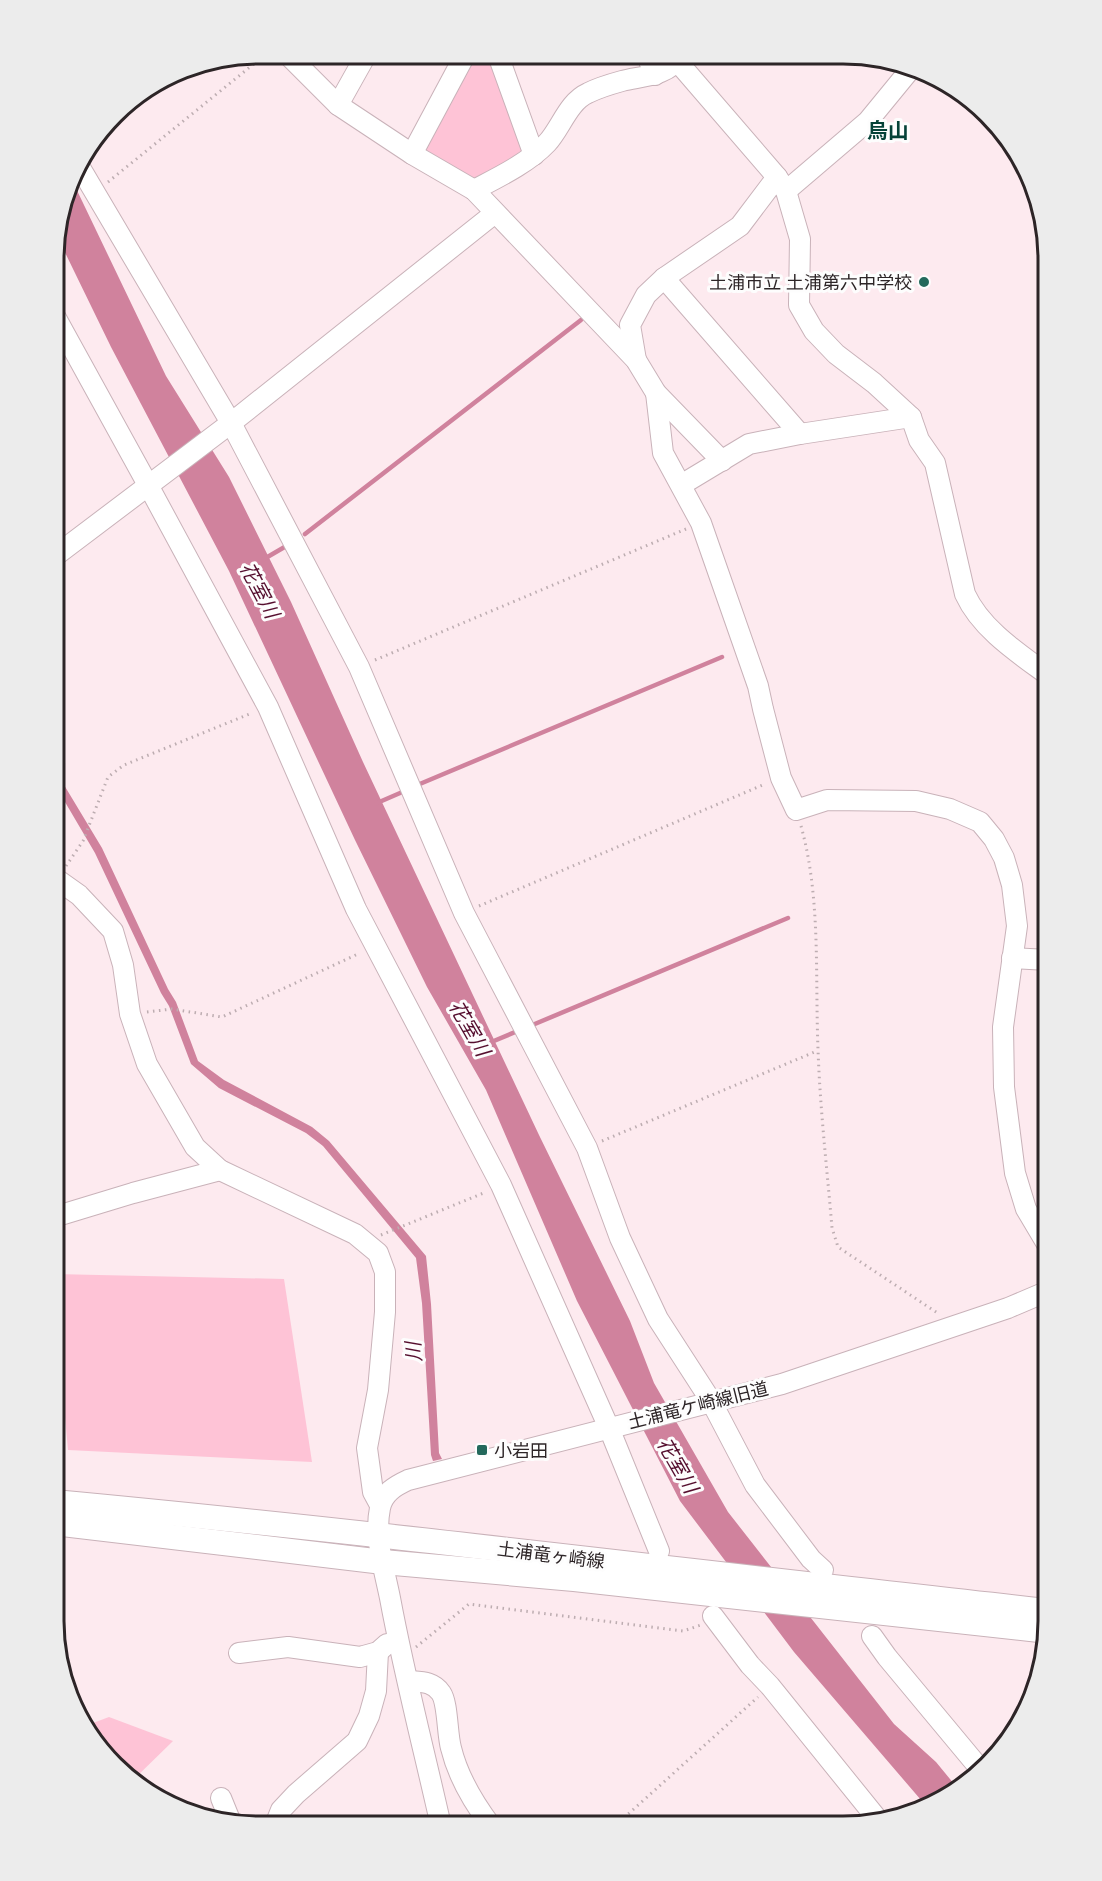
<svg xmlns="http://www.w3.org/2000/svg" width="1102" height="1881" font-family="Lora,'Noto Sans JP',serif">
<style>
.green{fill:#fec3d6}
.water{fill:#d0829d}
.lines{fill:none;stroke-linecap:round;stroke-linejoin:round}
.stream{stroke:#d0829d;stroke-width:4.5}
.minor-casing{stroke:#c9b2b9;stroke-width:22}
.major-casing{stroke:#c9b2b9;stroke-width:26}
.path{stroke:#bdadb1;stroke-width:3;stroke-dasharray:1.5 4.5;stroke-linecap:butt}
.minor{stroke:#fff;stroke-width:20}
.major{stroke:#fff;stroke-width:24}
.poi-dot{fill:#24695c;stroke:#fdfdfd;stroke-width:2}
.labels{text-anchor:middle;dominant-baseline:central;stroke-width:6;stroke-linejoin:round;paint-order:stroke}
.poi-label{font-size:18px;fill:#2d2527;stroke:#fdfdfd;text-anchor:end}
.street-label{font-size:18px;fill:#2d2527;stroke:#fdfdfd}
.water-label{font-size:20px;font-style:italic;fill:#550e2e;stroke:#fdfdfd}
.quarter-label{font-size:21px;font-weight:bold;fill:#054238;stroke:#fdfdfd}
.rim{fill:none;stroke:#2d2527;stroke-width:3}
</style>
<rect width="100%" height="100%" fill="#fdeaef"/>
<g class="green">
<path d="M 465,55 L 498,55 L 534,155 L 474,190 L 412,154 Z"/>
<path d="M 54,1274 L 284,1279 L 312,1462 L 68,1450 L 54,1296 Z"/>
<path d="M 109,1717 L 173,1741 L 131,1782 L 96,1746 L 85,1726 Z"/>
</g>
<g class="water">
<path d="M 72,180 L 166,376 L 229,477 L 291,602 L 363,762 L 539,1135 L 630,1321 L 654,1383 L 728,1512 L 894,1724 L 936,1762 L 959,1790 L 957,1792 L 927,1807 L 794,1652 L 680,1501 L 577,1301 L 486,1090 L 427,987 L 355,840 L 229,571 L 111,347 L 56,234 Z"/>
<path d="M 55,770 L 102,848 L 168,989 L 176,1002 L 198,1061 L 224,1080 L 312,1127 L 329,1141 L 426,1256 L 431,1304 L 439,1453 L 442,1459 L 433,1461 L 431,1455 L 422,1303 L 416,1258 L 323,1146 L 306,1133 L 219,1088 L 191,1064 L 169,1006 L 161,993 L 95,853 L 55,785 Z"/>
</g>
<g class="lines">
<g class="stream">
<path d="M 305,534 L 581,320"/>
<path d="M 264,559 L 288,545"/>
<path d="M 415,786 L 722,657"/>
<path d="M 377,803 L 407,790"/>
<path d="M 530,1026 L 788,918"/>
<path d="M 489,1043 L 520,1030"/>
</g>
<defs>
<g id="minor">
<path d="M 287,54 L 338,105 L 412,154 L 474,190 L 636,360 L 656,393 L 722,461"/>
<path d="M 498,55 L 534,155"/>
<path d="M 647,56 L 655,75"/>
<path d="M 677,61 L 777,177 L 786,191 L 800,239 L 799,305 L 814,331 L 836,354 L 874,383 L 911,417 L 919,440 L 935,463 L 965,594 C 981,629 1018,653 1048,675"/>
<path d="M 338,105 L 366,55"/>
<path d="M 412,154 L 465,55"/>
<path d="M 78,164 L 231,423 L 359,667 L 464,913 L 587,1148 L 620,1238 L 658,1319 L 711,1401 L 755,1485 L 811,1559 L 823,1570"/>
<path d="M 474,190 C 499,177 528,163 547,143 C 561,128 568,102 588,93 C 598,88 611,84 622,81 C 642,76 668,76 680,57"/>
<path d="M 786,191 L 868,121 L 909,71"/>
<path d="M 664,278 L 800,434"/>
<path d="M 56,318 L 148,485 L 268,707 L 356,909 L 501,1185 L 609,1428 L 659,1551"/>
<path d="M 636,360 L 630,325 L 646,295 L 664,278 L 740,226 L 777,177"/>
<path d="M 656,393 L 663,453 L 701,523 L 758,686 L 763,709 L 781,778 L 796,810 L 827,800 L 916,801 L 950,809 L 980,822 L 994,839 L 1004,858 L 1012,885 L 1017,926 L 1003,1027 L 1004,1087 L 1015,1173 L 1026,1209 L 1048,1246"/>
<path d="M 681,485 L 749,444 L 800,434 L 911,417"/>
<path d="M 55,556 L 231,423 L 495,213"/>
<path d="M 55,878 L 79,895 L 113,931 L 123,965 L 130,1014 L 147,1064 L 195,1147 L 220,1170 L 355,1234 L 378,1253 L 385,1272 L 385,1312 L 378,1390 L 367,1448 L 373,1492 L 380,1505"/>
<path d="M 1012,958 L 1048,960"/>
<path d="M 54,1217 L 133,1193 L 220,1170"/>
<path d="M 713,1616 L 750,1665 L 770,1686 L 879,1821"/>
<path d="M 872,1636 L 887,1657 L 981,1770"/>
<path d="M 239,1653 L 288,1647 L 360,1657 L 378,1652 L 387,1644"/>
<path d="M 408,1681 C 421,1682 433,1681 441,1693 C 448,1703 447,1734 451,1748 C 458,1777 473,1802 491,1826"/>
<path d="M 221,1798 L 232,1825"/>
<path d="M 275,1825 L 281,1810 L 296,1794 L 357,1741 L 369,1716 L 376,1691 L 378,1652"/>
<path d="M 441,1826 C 424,1750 404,1674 390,1598 C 384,1568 374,1538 380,1508 C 383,1493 395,1486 408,1480 L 782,1384 L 1008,1308 L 1048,1291"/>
</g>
<g id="major">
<path d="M 54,1502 C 386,1533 716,1575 1048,1611"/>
<path d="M 54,1523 L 383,1562 L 574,1579 L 1048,1631"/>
</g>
</defs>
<use href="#minor" class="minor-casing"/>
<use href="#major" class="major-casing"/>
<g class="path">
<path d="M 108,182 L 266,54"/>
<path d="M 375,660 L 686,529"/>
<path d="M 801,826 C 821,898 815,975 818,1049 C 820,1109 827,1168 832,1228 L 838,1247 L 939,1314"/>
<path d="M 66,866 L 83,841 L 108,777 L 124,765 L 252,713"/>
<path d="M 479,906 L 765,784"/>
<path d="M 147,1012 L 172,1009 L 222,1017 L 360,953"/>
<path d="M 602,1141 L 817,1051"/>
<path d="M 381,1235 L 486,1192"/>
<path d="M 416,1647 L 469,1604 L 683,1631 L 701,1625"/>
<path d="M 615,1826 L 758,1697"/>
</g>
<use href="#minor" class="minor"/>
<use href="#major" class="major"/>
</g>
<g class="poi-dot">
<circle cx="924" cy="282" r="6"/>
<rect x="476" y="1444" width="12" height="12" rx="3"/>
</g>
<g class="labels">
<g class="poi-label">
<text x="912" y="282">土浦市立 土浦第六中学校</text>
<text x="494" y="1450" text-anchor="start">小岩田</text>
</g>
<g class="street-label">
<text transform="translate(698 1405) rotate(-14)">土浦竜ケ崎線旧道</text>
<text transform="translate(551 1555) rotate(7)">土浦竜ヶ崎線</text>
</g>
<g class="water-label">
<text transform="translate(260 590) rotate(62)">花室川</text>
<text transform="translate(470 1028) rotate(60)">花室川</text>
<text transform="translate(413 1352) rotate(-94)">川</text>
<text transform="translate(678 1465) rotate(60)">花室川</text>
</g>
<g class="quarter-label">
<text x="888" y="130">烏山</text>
</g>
</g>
<path d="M0 0H1102V1881H0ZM259 64H843A195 195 0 0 1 1038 259V1621A195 195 0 0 1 843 1816H259A195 195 0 0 1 64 1621V259A195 195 0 0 1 259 64Z" fill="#ececec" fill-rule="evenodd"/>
<path class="rim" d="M259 64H843A195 195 0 0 1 1038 259V1621A195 195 0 0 1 843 1816H259A195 195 0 0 1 64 1621V259A195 195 0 0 1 259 64Z"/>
</svg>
